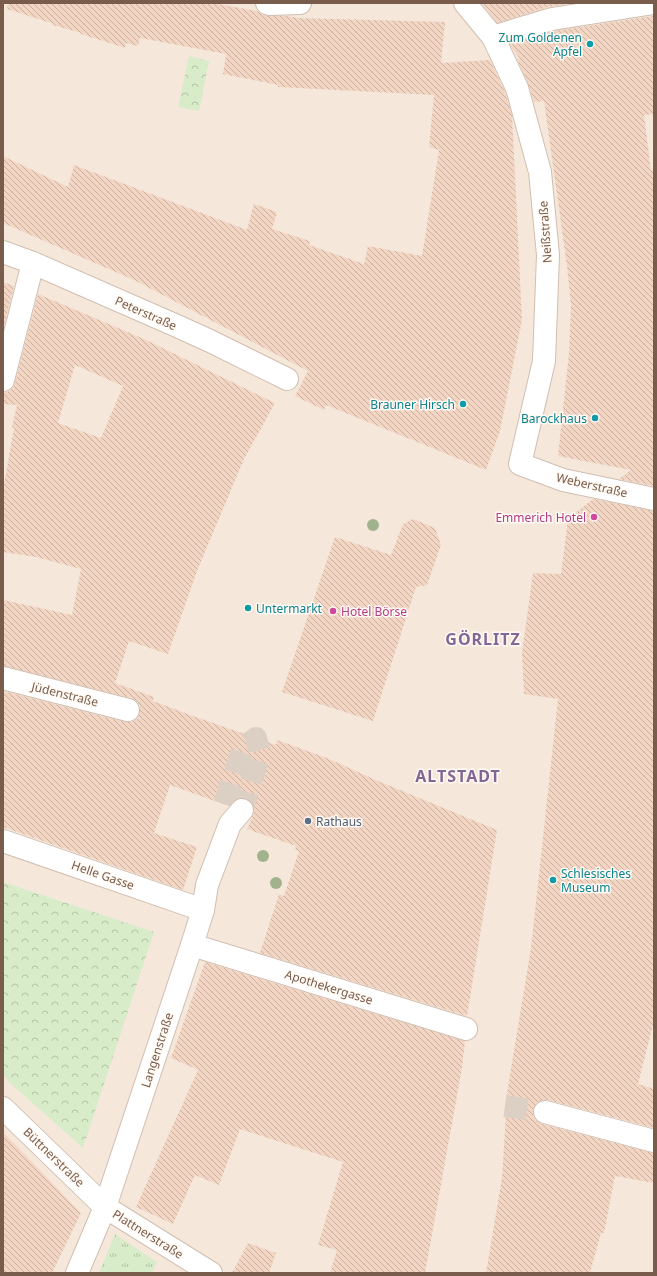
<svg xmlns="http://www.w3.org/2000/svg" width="657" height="1276" font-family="'Noto Sans',sans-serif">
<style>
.residential{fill:#f5e8da}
.grass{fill:url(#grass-tufts)}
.park{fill:url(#park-crowns)}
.building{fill:url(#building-back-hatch);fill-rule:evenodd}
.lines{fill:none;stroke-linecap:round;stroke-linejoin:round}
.minor-tunnel{stroke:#dcd0c4;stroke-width:22;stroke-dasharray:22 11;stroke-linecap:butt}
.minor-casing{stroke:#d1beb0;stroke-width:24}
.minor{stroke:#fff;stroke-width:22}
.tree{fill:#a0b28e}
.culture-dot{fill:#0f9aa8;stroke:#fffaf3;stroke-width:1.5}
.hotel-dot{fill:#d1479c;stroke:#fffaf3;stroke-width:1.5}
.service-dot{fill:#5c6f8a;stroke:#fffaf3;stroke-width:1.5}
.labels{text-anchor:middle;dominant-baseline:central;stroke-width:3;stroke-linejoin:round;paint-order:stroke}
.culture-label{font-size:12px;fill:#0d838f;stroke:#fffaf3;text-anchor:end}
.street-label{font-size:12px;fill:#7a5c4d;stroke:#fffaf3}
.hotel-label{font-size:12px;fill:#b23c85;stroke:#fffaf3;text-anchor:end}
.service-label{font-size:12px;fill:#4e5e75;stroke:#fffaf3;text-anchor:start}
.district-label{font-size:16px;font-weight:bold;letter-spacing:1px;fill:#846695;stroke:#fffaf3}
</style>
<defs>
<pattern id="grass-tufts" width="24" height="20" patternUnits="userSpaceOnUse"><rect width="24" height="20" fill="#d8ecc9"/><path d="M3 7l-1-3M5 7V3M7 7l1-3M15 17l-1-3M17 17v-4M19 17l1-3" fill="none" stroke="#b4c2a5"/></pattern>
<pattern id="park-crowns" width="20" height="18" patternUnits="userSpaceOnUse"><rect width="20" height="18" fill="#d8ecc9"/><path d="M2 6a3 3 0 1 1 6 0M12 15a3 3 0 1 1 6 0" fill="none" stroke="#b4c2a5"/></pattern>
<pattern id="building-back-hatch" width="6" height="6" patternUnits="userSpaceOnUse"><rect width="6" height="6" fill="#f3d5c3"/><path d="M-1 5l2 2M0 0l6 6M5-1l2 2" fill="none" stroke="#cab0a1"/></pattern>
</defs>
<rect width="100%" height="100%" fill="#fdf6ec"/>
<rect class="residential" x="3" y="3" width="651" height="1270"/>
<path class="grass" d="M 115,1234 L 157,1262 L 152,1273 L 99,1273 Z"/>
<g class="park">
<path d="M 189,56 L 209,61 L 199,111 L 178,107 Z"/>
<path d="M 3,882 L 154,932 L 83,1148 L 11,1084 L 3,1075 Z"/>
</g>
<g class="building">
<path d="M 8,3 L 212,3 L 257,11 L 263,15 L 270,16 L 287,16 L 299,18 L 445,22 L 441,63 L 490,60 L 505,92 L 512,115 L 522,320 L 500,431 L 486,470 L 326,405 L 324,410 L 295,396 L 308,371 L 134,280 L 3,223 L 3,156 L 68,187 L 74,165 L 247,230 L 254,204 L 277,212 L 272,229 L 310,241 L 309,245 L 364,264 L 368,246 L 422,256 L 439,150 L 429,147 L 434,95 L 278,87 L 278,85 L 223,74 L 226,54 L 140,38 L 138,46 L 126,43 L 125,48 L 81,34 L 81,33 L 53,25 L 54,24 L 7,9 Z"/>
<path d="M 482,3 L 573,3 L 548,7 L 497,23 Z"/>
<path d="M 653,16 L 654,23 L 654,114 L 644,115 L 651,171 L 654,171 L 654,486 L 619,479 L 631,470 L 558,456 L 569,353 L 571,305 L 567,266 L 544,101 L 534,102 L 528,83 L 517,59 L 520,59 L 510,45 L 555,31 Z"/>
<path d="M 3,282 L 14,286 L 3,330 Z"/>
<path d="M 38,294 L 144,339 L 275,403 L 244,459 L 197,571 L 168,654 L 129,641 L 115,683 L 154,697 L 153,701 L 193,716 L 276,745 L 277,740 L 327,758 L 378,781 L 497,830 L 467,1016 L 260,953 L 279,894 L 284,896 L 299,851 L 295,850 L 296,846 L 247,829 L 254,813 L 254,806 L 250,801 L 245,798 L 238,798 L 229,806 L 170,785 L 154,833 L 197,847 L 183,890 L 3,827 L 3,691 L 125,722 L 131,722 L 137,719 L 140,713 L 140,706 L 137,701 L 131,698 L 3,666 L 3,600 L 72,615 L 81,569 L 36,557 L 3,552 L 3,490 L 14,428 L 12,427 L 17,405 L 3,404 L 3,392 L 7,392 L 12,389 L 15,383 ZM 75,365 L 123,386 L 101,438 L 58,423 Z"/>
<path d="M 593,499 L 654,511 L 654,1021 L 638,1084 L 654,1089 L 654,1128 L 548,1100 L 541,1100 L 536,1103 L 533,1109 L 533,1115 L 536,1121 L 542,1124 L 654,1153 L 654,1183 L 615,1176 L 604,1233 L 601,1233 L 590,1273 L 486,1273 L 502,1178 L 506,1114 L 505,1105 L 531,948 L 558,699 L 524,694 L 522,653 L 533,573 L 561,574 L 568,519 Z"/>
<path d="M 413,519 L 435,528 L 441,545 L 427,585 L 416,587 L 373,721 L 282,692 L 335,537 L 391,555 L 403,524 Z"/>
<path d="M 205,962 L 465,1041 L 462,1068 L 425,1273 L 330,1273 L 337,1250 L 318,1245 L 343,1162 L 240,1129 L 219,1185 L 195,1175 L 173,1224 L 136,1207 L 198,1070 L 171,1058 Z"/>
<path d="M 3,1132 L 81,1213 L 52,1273 L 3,1273 Z"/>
<path d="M 248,1243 L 276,1253 L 269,1273 L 232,1273 Z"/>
</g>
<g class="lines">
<g class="minor-tunnel">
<path d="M 224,804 L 243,748 L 256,738 L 260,754 L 242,810"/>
<path d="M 505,1106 L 545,1112"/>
</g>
<defs>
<g id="minor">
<path d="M 267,3 L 270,4 L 300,3"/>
<path d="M 465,3 L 493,37 L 517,88 L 540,172 L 548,255 L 544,361 L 520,464 L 563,480 L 654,499"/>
<path d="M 529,26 L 552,19 L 654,3"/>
<path d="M 493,37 L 525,27"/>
<path d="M 3,252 L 33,263 L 177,326 L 210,341 L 287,379"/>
<path d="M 3,380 L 33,263"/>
<path d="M 3,678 L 128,710"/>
<path d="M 3,841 L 203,910"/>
<path d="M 192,945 L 466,1029"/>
<path d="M 3,1108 L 105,1207 L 211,1273"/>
<path d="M 545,1112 L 654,1141"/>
<path d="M 77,1273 L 105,1207 L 192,945 L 203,910 L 207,885 L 230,824 L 242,810"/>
</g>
</defs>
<use href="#minor" class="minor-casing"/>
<use href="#minor" class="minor"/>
</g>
<g class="tree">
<circle cx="373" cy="525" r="6"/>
<circle cx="263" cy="856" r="6"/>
<circle cx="276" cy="883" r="6"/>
</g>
<g class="culture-dot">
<circle cx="590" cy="44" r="4"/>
<circle cx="463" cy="404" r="4"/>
<circle cx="595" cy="418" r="4"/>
<circle cx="248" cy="608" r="4"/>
<circle cx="553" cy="880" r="4"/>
</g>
<g class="hotel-dot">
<circle cx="594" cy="517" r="4"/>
<circle cx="333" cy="611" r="4"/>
</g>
<circle class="service-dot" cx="308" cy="821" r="4"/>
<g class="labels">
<g class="culture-label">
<text x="582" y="37">Zum Goldenen<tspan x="582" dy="14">Apfel</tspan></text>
<text x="455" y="404">Brauner Hirsch</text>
<text x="587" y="418">Barockhaus</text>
<text x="256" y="608" text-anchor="start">Untermarkt</text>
<text x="561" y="873" text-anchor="start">Schlesisches<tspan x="561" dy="14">Museum</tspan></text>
</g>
<g class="street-label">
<text transform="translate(545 232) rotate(-94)">Neißstraße</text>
<text transform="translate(146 313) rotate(24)">Peterstraße</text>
<text transform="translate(592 485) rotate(13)">Weberstraße</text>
<text transform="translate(65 694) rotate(14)">Jüdenstraße</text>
<text transform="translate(103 875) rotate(19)">Helle Gasse</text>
<text transform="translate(329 987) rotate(17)">Apothekergasse</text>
<text transform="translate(157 1050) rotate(-72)">Langenstraße</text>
<text transform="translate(54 1157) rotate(44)">Büttnerstraße</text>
<text transform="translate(148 1234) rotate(32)">Plattnerstraße</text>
</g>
<g class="hotel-label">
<text x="586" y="517">Emmerich Hotel</text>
<text x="341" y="611" text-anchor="start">Hotel Börse</text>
</g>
<g class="service-label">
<text x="316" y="821">Rathaus</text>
</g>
<g class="district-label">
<text x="483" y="639">GÖRLITZ</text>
<text x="458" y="776">ALTSTADT</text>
</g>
</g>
<rect width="657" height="1276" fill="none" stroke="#7a5c4d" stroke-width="8"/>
</svg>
